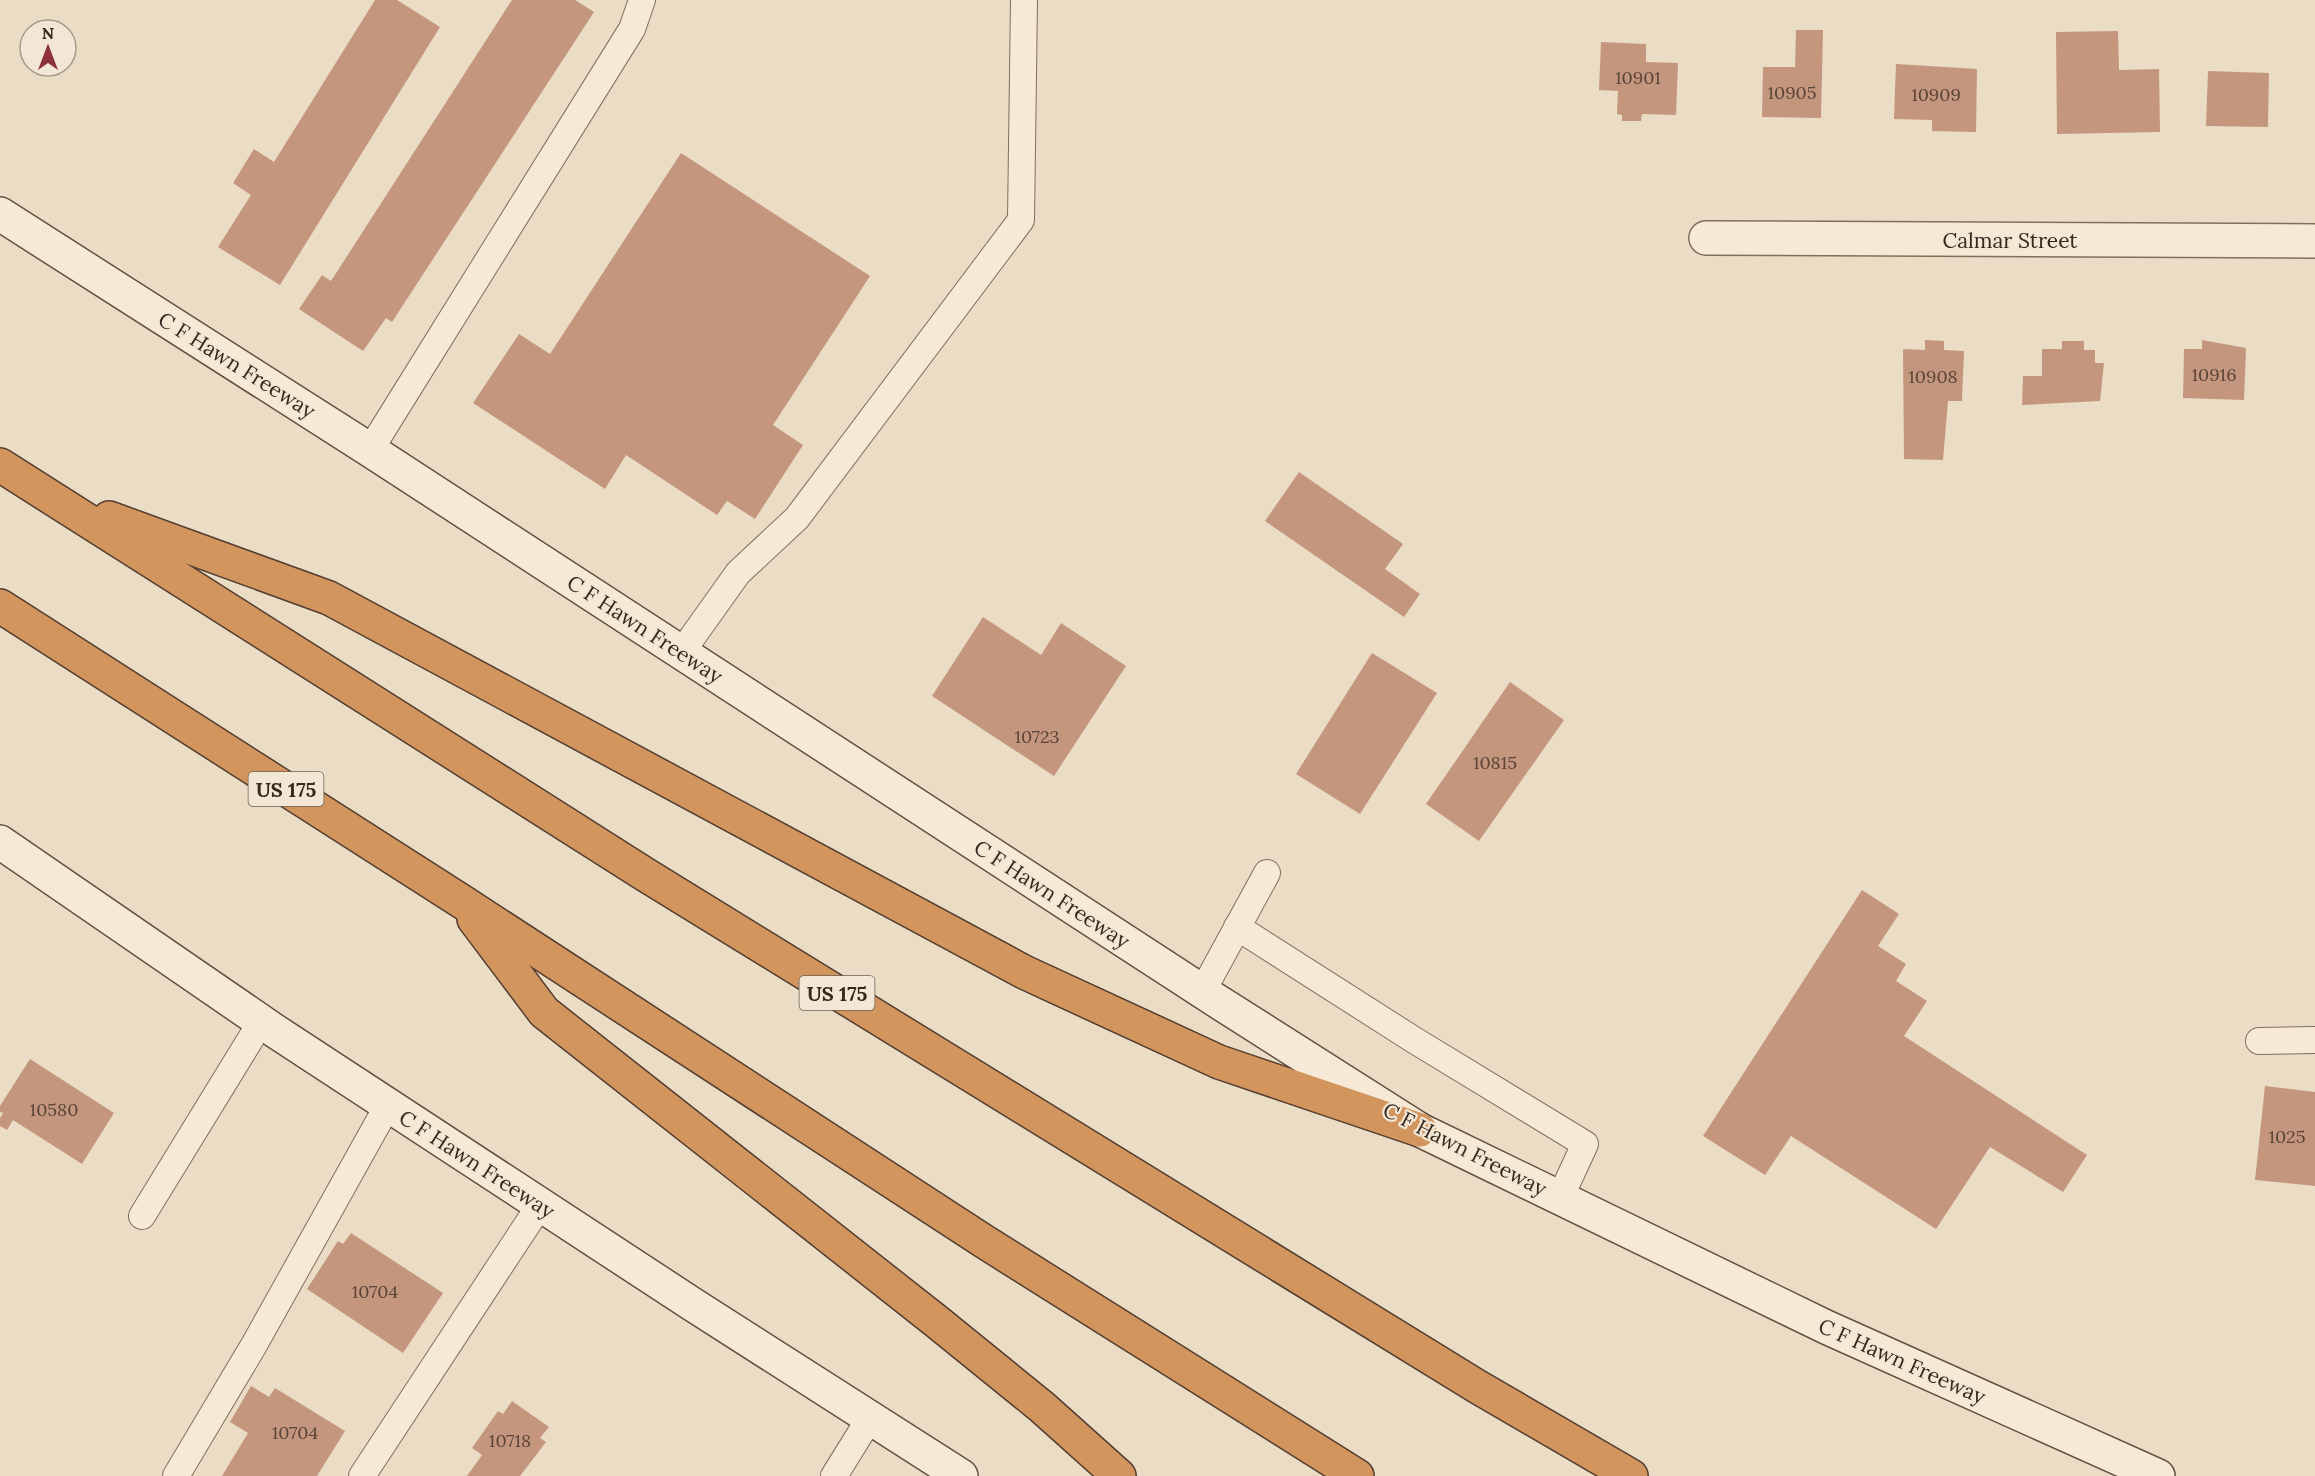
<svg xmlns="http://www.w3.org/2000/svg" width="2315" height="1476" font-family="Lora,serif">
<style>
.building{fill:#c5967e}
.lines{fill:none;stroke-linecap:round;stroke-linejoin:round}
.lane-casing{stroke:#836e5d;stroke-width:28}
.street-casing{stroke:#836e5d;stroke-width:36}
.secondary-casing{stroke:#655040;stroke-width:36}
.highway-casing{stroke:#523d30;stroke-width:36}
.lane{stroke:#f6ead7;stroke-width:26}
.street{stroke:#f6ead7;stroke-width:33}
.secondary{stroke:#f6ead7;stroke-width:33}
.highway{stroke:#d2955d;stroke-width:33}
.labels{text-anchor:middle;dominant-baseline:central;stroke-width:4.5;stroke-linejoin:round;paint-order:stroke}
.number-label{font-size:18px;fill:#594437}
.shield{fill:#f2e7d4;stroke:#6e6155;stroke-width:1.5}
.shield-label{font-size:20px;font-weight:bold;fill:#35281f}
.street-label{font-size:21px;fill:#35281f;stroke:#f2e7d4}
</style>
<rect width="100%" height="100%" fill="#eadcc5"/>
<g class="building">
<path d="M 375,0 L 397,0 L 440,27 L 280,285 L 218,247 L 251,195 L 233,183 L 254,149 L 274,162 Z"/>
<path d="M 512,0 L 575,0 L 594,12 L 392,322 L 386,318 L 363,351 L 299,309 L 322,275 L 331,281 Z"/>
<path d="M 1796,30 L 1823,30 L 1821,118 L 1762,117 L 1763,67 L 1795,67 Z"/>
<path d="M 2118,31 L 2119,70 L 2159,69 L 2160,132 L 2057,134 L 2056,32 Z"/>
<path d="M 1601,42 L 1646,44 L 1646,62 L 1678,63 L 1676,115 L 1642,114 L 1641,121 L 1622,121 L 1622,115 L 1617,114 L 1618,91 L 1599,90 Z"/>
<path d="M 1896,64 L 1977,69 L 1976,132 L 1932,131 L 1932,120 L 1894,119 Z"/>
<path d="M 2208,71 L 2269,73 L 2268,127 L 2206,126 Z"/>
<path d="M 681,153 L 870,276 L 773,425 L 803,445 L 755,519 L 727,501 L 717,515 L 626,455 L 605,489 L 473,403 L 519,334 L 550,354 Z"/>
<path d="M 1925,340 L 1944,341 L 1944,350 L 1964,351 L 1962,401 L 1948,401 L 1943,460 L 1904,459 L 1903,349 L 1925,350 Z"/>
<path d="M 2202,340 L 2246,348 L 2244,400 L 2183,398 L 2184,349 L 2202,349 Z"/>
<path d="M 2062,341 L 2084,341 L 2084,350 L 2095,350 L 2095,363 L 2104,363 L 2100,401 L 2022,405 L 2023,376 L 2042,376 L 2042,349 L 2062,349 Z"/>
<path d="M 1299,472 L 1403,544 L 1385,569 L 1420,594 L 1404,617 L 1265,521 Z"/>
<path d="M 983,617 L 1041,655 L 1061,623 L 1126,666 L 1054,776 L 932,696 Z"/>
<path d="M 1372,653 L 1437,693 L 1360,814 L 1296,774 Z"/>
<path d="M 1510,682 L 1564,720 L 1479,841 L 1426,804 Z"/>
<path d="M 1862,890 L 1899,914 L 1878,946 L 1906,964 L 1896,981 L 1927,1001 L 1904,1036 L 2087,1155 L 2063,1192 L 1990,1147 L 1936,1229 L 1791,1136 L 1765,1175 L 1703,1136 Z"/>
<path d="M 30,1059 L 114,1113 L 82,1164 L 13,1120 L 7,1130 L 0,1126 L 0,1118 L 3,1113 L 0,1112 L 0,1106 Z"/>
<path d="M 2265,1086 L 2315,1092 L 2315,1186 L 2255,1180 Z"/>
<path d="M 351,1233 L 443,1293 L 403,1353 L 307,1289 L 338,1241 L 343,1244 Z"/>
<path d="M 251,1386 L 269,1397 L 275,1388 L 345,1431 L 317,1476 L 222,1476 L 248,1433 L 230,1422 Z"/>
<path d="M 512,1401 L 549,1427 L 540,1438 L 546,1442 L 520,1476 L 467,1476 L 482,1455 L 472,1448 L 498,1411 L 503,1414 Z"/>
</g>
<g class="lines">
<defs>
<g id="lane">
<path d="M 370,450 L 632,29 L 642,0"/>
<path d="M 681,653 L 738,573 L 797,518 L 1021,220 L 1024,0"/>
<path d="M 1237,927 L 1414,1040 L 1585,1144 L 1560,1198"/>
<path d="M 1202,992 L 1267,873"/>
<path d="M 2259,1041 L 2315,1040"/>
<path d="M 142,1216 L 261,1022"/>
<path d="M 176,1476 L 254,1345 L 388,1105"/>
<path d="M 362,1476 L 540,1205"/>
<path d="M 834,1476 L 870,1418"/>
</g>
<path id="street" d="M 1706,238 L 2315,241"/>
<g id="secondary">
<path d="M 0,214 L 370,450 L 1214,999 L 1420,1130 L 1826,1327 L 2158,1476"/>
<path d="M 0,842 L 275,1031 L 692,1304 L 961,1476"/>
</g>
<g id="highway">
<path d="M 0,465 L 646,875 L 1478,1387 L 1631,1476"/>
<path d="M 109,518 L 329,598 L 1024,972 L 1219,1062 L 1420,1130"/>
<path d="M 0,606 L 461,901 L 985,1242 L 1357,1476"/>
<path d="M 474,919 L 544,1012 L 936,1321 L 1042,1407 L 1119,1476"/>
</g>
</defs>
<use href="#lane" class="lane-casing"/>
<use href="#street" class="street-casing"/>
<use href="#secondary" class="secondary-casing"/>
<use href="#highway" class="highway-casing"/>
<use href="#lane" class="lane"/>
<use href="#street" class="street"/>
<use href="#secondary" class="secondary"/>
<use href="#highway" class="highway"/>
</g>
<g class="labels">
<g class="number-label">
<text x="1638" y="77">10901</text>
<text x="1792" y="92">10905</text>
<text x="1936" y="94">10909</text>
<text x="2214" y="374">10916</text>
<text x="1933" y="376">10908</text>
<text x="1037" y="736">10723</text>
<text x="1495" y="762">10815</text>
<text x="54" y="1109">10580</text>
<text x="2287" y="1136">1025</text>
<text x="375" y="1291">10704</text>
<text x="295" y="1432">10704</text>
<text x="510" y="1440">10718</text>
</g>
<g class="shield">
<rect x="248.5" y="772" width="75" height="34" rx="4.5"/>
<rect x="799.5" y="976" width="75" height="34" rx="4.5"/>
</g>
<g class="shield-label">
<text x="286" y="789">US 175</text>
<text x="837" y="993">US 175</text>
</g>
<g class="street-label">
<text x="2010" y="240">Calmar Street</text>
<text transform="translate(237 365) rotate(32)">C F Hawn Freeway</text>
<text transform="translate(645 629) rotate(33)">C F Hawn Freeway</text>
<text transform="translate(1052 894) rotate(33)">C F Hawn Freeway</text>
<text transform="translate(1465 1149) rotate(27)">C F Hawn Freeway</text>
<text transform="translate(477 1164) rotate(33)">C F Hawn Freeway</text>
<text transform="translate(1902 1361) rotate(24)">C F Hawn Freeway</text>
</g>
</g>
<g transform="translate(48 48)"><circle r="28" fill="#f2e7d4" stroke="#a69b8c" stroke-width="1.5"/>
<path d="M0-4.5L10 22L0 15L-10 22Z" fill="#8d323a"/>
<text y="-9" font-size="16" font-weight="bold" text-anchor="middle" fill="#35281f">N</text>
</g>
</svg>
